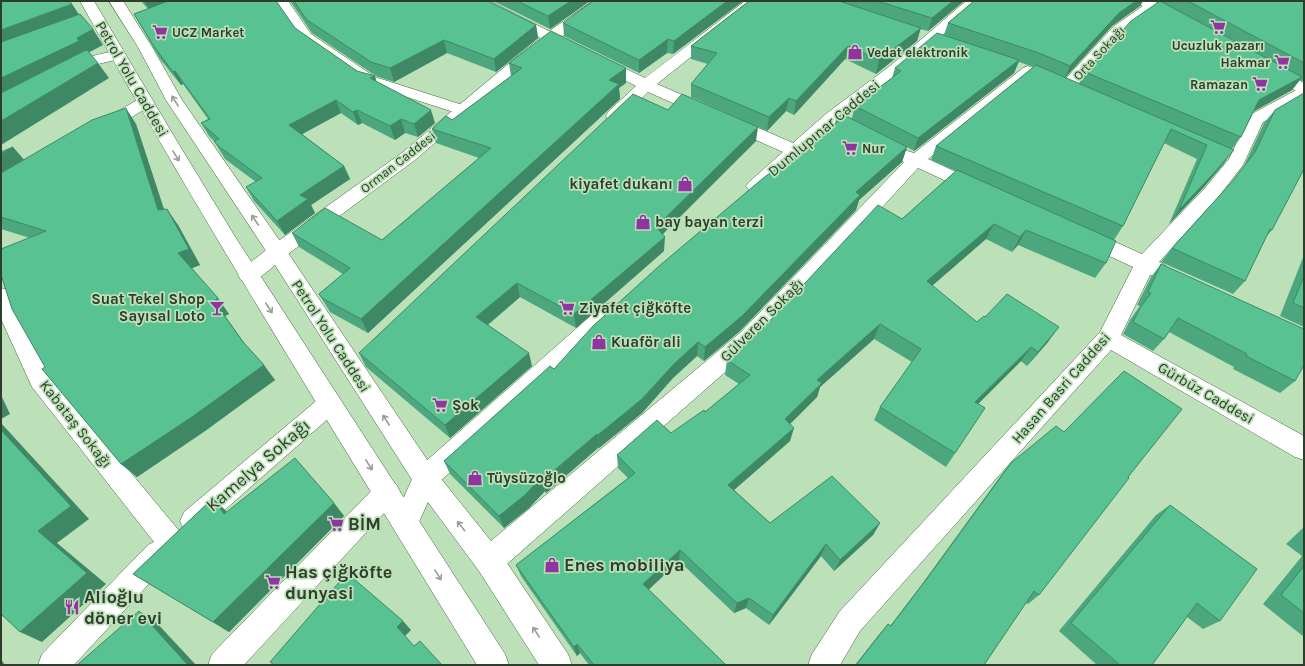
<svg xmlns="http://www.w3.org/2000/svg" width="1305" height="666" font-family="Karla,sans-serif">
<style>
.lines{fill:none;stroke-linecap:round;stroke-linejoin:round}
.minor-casing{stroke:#446440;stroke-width:1}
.tertiary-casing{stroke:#446440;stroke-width:1}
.secondary-casing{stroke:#446440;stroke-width:1}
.minor{fill:#fff;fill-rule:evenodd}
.tertiary{fill:#fff;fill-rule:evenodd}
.secondary{fill:#fff;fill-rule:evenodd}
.wall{fill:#4ca77e}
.shaded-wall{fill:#3e8866}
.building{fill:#58c292;stroke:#3e8866}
.oneway{stroke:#979e96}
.labels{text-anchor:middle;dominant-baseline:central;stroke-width:3.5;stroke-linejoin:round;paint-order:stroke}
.far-poi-label{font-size:13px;font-weight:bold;fill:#2f3d2d;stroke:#bce0b7;text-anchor:start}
.far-street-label{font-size:13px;fill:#2f3d2d;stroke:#bce0b7}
.street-label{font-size:15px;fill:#2f3d2d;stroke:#bce0b7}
.poi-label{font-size:15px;font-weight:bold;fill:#2f3d2d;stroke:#bce0b7;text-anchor:start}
.near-street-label{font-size:18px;fill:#2f3d2d;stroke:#bce0b7}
.near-poi-label{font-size:18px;font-weight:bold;fill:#2f3d2d;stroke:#bce0b7;text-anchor:start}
</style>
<rect width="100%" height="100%" fill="#bce0b7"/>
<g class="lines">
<defs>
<g id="minor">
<path d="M 274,1 L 288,1 L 311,34 L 375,77 L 469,107 L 471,110 L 469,113 L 463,115 L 363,83 L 301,40 Z"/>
<path d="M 472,1 L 490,1 L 576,45 L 578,48 L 576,51 L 571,52 L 566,51 L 474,4 Z"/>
<path d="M 745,1 L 761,1 L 657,84 L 793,143 L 827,113 L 890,66 L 966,1 L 981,1 L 900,72 L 839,121 L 761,190 L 755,192 L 749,190 L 746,186 L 749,182 L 783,152 L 648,92 L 620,120 L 614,121 L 608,120 L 606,116 L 608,112 L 636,86 L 595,65 L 592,62 L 595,59 L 600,57 L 605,59 L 645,78 Z"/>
<path d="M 1152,2 L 1157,3 L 1159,6 L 1157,9 L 1123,33 L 1072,91 L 1066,93 L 1060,91 L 1058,88 L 1060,85 L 1113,27 L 1147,3 Z"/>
<path d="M 118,50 L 123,52 L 126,55 L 123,58 L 94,65 L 69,78 L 64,76 L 61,73 C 71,59 102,54 118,50 Z"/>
<path d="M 1028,66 L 1033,68 L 1036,71 L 1033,74 L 928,159 L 982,184 L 985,188 L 982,192 L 976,194 L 970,192 L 918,168 L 757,344 L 499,571 L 489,575 L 479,571 L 475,561 L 479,551 L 741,332 L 904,162 L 898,159 L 895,155 L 898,151 L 904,150 L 914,153 L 1023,68 Z"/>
<path d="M 1304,87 L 1304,99 L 1263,122 L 1243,165 L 1219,196 L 1159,262 L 1165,265 L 1168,270 L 1165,275 L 1158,277 L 1150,275 L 1121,335 L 1304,436 L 1304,460 L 1295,457 L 1111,350 L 860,631 L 840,665 L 808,665 L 812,654 L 840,611 L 1100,332 L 1133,267 L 1079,242 L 1076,237 L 1079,232 L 1086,230 L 1093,232 L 1142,254 L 1205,188 L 1229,159 L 1250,115 L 1298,89 Z"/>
<path d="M 145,97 L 151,99 L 153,102 L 151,105 L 108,132 L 102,133 L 96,132 L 94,128 L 96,124 L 139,99 Z"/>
<path d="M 277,245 L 284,247 L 287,252 L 284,257 C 272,267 257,285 241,280 L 238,275 L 241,270 L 270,247 Z"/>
<path d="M 1,288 L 8,290 L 12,296 L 49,374 L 180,532 L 184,541 L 180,550 L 172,553 L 168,563 L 74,665 L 38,665 L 42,654 L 148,545 L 154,542 L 32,387 L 1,319 Z"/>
<path d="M 611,303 L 619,305 L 622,311 L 619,317 L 435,486 L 415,531 L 406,535 L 397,531 L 393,522 L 416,470 L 603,305 Z"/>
<path d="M 330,393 L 338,396 L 342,403 L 338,410 L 202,530 L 193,534 L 184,530 L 180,521 L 184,512 L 322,396 Z"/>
<path d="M 387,480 L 396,484 L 400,492 L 396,500 L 244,665 L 208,665 L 212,654 L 378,484 Z"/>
</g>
<g id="tertiary">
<path d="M 593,1 L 609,1 L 530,60 L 415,160 L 284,257 L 277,259 L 270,257 L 267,252 L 270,247 L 403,152 L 520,54 L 545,34 Z"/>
<path d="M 1137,1 L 1154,1 L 1185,18 L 1187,21 L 1185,24 L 1180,25 L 1175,24 L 1139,4 Z"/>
<path d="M 1271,66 L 1304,83 L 1304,94 L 1298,92 L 1266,74 L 1263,71 L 1266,68 Z"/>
</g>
<g id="secondary">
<path d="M 80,1 L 94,1 L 175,138 L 234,235 L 474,606 L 505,654 L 509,665 L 477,665 C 343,445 205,227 80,1 Z"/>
<path d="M 109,1 L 123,1 L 152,47 L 182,100 L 284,247 L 434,470 L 499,551 L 568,654 L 572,665 L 539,665 L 479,571 L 416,486 L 270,257 L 166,100 L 138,47 Z"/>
</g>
</defs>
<use href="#minor" class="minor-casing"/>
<use href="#tertiary" class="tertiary-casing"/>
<use href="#secondary" class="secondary-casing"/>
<use href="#minor" class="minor"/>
<use href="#tertiary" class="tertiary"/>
<use href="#secondary" class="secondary"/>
</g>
<g class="wall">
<path d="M 141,1 L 276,1 L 295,28 L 357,71 L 376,81 L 435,123 L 418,137 L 405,133 L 395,140 L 362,123 L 358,125 L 341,113 L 302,134 L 344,166 L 350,179 L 311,205 L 315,213 L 285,235 L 254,201 L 246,187 L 256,182 L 225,159 L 214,141 L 209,136 L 201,123 L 208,119 L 183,84 L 181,85 L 160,59 L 134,14 L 148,9 Z"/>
<path d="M 290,1 L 488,1 L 536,25 L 538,38 L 496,72 L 447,53 L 394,82 L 376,76 L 312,33 Z"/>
<path d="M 493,1 L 590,1 L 550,29 Z"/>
<path d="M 743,1 L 673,54 L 667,53 L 639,73 L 564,36 L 563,23 Z"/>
<path d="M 749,1 L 964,1 L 928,31 L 920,29 L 917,41 L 876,74 L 845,59 L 794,115 L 786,111 L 767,131 L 691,97 L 691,84 L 708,64 L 691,59 L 691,46 Z"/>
<path d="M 974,1 L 1143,1 L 1140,6 L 1112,26 L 1065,78 L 1079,84 L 1085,72 L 1159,2 L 1157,1 L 1304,1 L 1304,82 L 1300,80 L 1292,90 L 1254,111 L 1241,137 L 1232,149 L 1224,164 L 1204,187 L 1169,224 L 1197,159 L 1164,143 L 1123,226 L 1114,240 L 1106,263 L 1095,278 L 1018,245 L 1012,252 L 986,239 L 932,286 L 977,322 L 985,317 L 1048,342 L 1027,366 L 1021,361 L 978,404 L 985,408 L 946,467 L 874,420 L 880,407 L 912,362 L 874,339 L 820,387 L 817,397 L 790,424 L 790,441 L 734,490 L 770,523 L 880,523 L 873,535 L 834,571 L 821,556 L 769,625 L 746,608 L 734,613 L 679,561 L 648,590 L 726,665 L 589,665 L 580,653 L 577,656 L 521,576 L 516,565 L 628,478 L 618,468 L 617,455 L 671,433 L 705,412 L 739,384 L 725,375 L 727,360 L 902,219 L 956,171 L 931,160 L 936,146 L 1034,67 L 1019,62 L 1014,73 L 914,151 L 907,147 L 902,162 L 859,200 L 856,210 L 740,331 L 704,361 L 697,356 L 673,378 L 642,413 L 599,448 L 599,447 L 546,493 L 545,491 L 529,508 L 504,528 L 450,474 L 444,461 L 554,369 L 835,124 L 836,118 L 852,118 L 855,106 L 892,78 L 895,68 L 944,35 L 948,23 Z"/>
<path d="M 509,63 L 626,83 L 619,88 L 620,99 L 368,333 L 330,312 L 319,294 L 343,274 L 299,247 L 292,233 L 382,240 L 479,158 L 436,143 L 432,129 L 452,120 L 511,76 Z"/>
<path d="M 668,110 L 756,141 L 662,234 L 664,251 L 576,328 L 520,297 L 488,325 L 532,366 L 450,438 L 366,367 L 359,353 Z"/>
<path d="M 1275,110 L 1272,230 L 1266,237 L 1245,281 L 1233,294 L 1161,262 L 1172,248 L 1229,186 L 1244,166 L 1264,123 Z"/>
<path d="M 136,124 L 164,209 L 178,225 L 200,265 L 192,268 L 229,314 L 225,316 L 245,344 L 275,380 L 205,431 L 137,477 L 121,464 L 45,367 L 30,238 L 1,229 L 1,152 L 24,160 Z"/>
<path d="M 1304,255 L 1304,327 L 1280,316 Z"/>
<path d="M 1161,264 L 1295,381 L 1280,393 L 1233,369 L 1234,367 L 1169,332 L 1164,339 L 1153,351 L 1123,334 L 1130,320 L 1140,306 L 1137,305 L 1151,277 Z"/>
<path d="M 1011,463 L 1128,477 L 1039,595 L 1028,604 L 1026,603 L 984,665 L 855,665 L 881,632 L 890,626 L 920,587 L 1002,474 Z"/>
<path d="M 213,498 L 227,512 L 334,503 L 344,516 L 229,632 L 133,574 Z"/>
<path d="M 1170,505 L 1220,621 L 1203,629 L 1187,617 L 1152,665 L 1097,665 L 1059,631 L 1156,515 Z"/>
<path d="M 1304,527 L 1304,637 L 1263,604 L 1302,556 L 1286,544 Z"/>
</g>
<g class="shaded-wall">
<path d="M 144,1 L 174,1 L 150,11 Z"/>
<path d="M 571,1 L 590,1 L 550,29 L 548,16 Z"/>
<path d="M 727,1 L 743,1 L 673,54 L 674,41 Z"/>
<path d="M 953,1 L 964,1 L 928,31 L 932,18 Z"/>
<path d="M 1136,1 L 1143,1 L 1140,6 L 1112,26 L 1064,79 L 1070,66 L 1119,13 Z"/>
<path d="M 72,4 L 82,19 L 1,49 L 1,30 Z"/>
<path d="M 536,25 L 538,38 L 496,72 L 494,59 Z"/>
<path d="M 921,28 L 917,41 L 876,74 L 879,60 Z"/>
<path d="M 93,29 L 103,45 L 1,99 L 1,78 Z"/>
<path d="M 668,39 L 667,53 L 639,73 L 639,60 Z"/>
<path d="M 444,40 L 447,53 L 394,82 L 390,68 Z"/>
<path d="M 848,46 L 845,59 L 794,115 L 796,101 Z"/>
<path d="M 1019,60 L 1014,73 L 914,151 L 918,138 Z"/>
<path d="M 98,63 L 109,78 L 1,145 L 1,121 Z"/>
<path d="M 626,68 L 626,83 L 619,88 L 620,99 L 368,333 L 361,319 L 609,80 Z"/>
<path d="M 175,71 L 183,84 L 181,85 L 173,72 Z"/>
<path d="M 375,76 L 379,90 L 370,78 Z"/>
<path d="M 1302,77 L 1292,90 L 1249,114 L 1259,100 Z"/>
<path d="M 789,98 L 786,111 L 767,131 L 769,117 Z"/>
<path d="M 336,100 L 341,113 L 295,138 L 289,125 Z"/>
<path d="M 126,108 L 136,124 L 169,225 L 158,210 Z"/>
<path d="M 357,110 L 362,123 L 358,125 L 353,112 Z"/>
<path d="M 431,110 L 435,123 L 418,137 L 414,124 Z"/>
<path d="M 401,119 L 405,133 L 395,140 L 390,126 Z"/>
<path d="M 758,127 L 756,141 L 656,241 L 656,227 Z"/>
<path d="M 13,147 L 27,163 L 1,178 L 1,154 Z"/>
<path d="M 907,147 L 902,162 L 859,200 L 856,210 L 740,331 L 704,361 L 705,347 L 856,192 Z"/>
<path d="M 1234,150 L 1204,187 L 1169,224 L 1179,210 Z"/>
<path d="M 344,166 L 350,179 L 311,205 L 315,213 L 285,235 L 277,221 L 300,195 Z"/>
<path d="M 167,209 L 178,225 L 200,265 L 190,269 L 178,253 Z"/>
<path d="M 994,224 L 986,239 L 920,296 L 927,281 Z"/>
<path d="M 1026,230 L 1018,245 L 1012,252 L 1020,237 Z"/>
<path d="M 665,237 L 664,251 L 576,328 L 574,314 Z"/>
<path d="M 517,283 L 520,297 L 480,331 L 476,317 Z"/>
<path d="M 218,298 L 229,314 L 225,316 L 254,357 L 214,301 Z"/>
<path d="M 880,324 L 874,339 L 820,387 L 817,397 L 781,433 L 785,419 L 817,380 Z"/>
<path d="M 1059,327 L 1048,342 L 1027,366 L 1038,352 Z"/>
<path d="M 698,342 L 697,356 L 673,378 L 642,413 L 599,448 L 598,435 Z"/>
<path d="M 1031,347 L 1021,361 L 966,416 L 975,402 Z"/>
<path d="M 529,353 L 532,366 L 450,438 L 445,425 Z"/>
<path d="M 264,365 L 275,380 L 205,431 L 137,477 L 121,464 Z"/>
<path d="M 1,395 L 10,414 L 1,419 Z"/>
<path d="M 1,423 L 89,519 L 57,543 L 106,584 L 42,642 L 20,632 L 38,531 L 1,430 Z"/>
<path d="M 794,428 L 790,441 L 726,497 L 728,485 Z"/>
<path d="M 597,434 L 599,447 L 546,493 L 543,480 Z"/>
<path d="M 541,478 L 545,491 L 529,508 L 504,528 L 499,516 Z"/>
<path d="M 213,498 L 227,512 L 224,514 Z"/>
<path d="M 334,503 L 344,516 L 229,632 L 213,622 Z"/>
<path d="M 880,523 L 873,535 L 834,571 L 840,560 Z"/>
<path d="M 826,544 L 821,556 L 769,625 L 773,615 Z"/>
<path d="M 680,550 L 679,561 L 643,595 L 643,584 Z"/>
<path d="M 749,598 L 746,608 L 734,613 L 737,603 Z"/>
<path d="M 139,611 L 154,620 L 196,665 L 186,665 Z"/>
<path d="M 403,621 L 411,630 L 405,636 L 397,627 Z"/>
<path d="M 577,644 L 580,653 L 577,656 L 574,647 Z"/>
<path d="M 1,659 L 5,665 L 1,665 Z"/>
</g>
<g class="building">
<path d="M 1,1 L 69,1 L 72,4 L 1,30 Z"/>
<path d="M 168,1 L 276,1 L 295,28 L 357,71 L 375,76 L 370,78 L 431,110 L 414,124 L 401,119 L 390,126 L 357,110 L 353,112 L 336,100 L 289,125 L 344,166 L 300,195 L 308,199 L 277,221 L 246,187 L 262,178 L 217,145 L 214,141 L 219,139 L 201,123 L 210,119 L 175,71 L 173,72 L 153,45 L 134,14 Z"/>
<path d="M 294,1 L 488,1 L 536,25 L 494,59 L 444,40 L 390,68 L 371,62 L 307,20 Z"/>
<path d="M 517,1 L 571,1 L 548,16 Z"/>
<path d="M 593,1 L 727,1 L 674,41 L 668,39 L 639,60 L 563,23 Z"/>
<path d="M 749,1 L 839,1 L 921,28 L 879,60 L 848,46 L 796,101 L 789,98 L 769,117 L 691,84 L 717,53 L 691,46 Z"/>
<path d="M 877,1 L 953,1 L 932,18 Z"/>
<path d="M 974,1 L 1136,1 L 1119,13 L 1070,66 L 1039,53 L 948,23 Z"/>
<path d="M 1160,1 L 1302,77 L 1259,100 L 1241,137 L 1085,72 L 1131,21 Z"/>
<path d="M 1188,1 L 1304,1 L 1304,63 Z"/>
<path d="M 80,14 L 93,29 L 77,38 L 79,41 L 1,78 L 1,42 Z"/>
<path d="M 551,31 L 626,68 L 609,80 L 619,84 L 361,319 L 322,298 L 319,294 L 350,268 L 292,233 L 325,208 L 382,240 L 491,148 L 432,129 L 446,116 L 452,120 L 522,68 L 509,63 Z"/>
<path d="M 937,33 L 1019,60 L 918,138 L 855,106 L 901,71 L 895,68 Z"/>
<path d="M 87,50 L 98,63 L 1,121 L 1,93 L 84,51 Z"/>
<path d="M 1036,65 L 1234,150 L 1214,173 L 1179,210 L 1207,145 L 1171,129 L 1123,226 L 936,146 Z"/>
<path d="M 1304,93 L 1304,169 L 1272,230 L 1270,229 L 1245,281 L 1172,248 L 1231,183 L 1255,152 L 1275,110 Z"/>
<path d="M 633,94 L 668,110 L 682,94 L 758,127 L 656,227 L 665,237 L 574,314 L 517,283 L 476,317 L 529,353 L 445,425 L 359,353 Z"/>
<path d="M 126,108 L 158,210 L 167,209 L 189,249 L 178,253 L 218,298 L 214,301 L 243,342 L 264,365 L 192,417 L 121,464 L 42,369 L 45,367 L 12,309 L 1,275 L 1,249 L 46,231 L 1,217 L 1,173 L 92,120 Z"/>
<path d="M 842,114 L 907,147 L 856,192 L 860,195 L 742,316 L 705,347 L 698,342 L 674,364 L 642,399 L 598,435 L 597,434 L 543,480 L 541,478 L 525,495 L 499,516 L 444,461 L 550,366 L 554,369 L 593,326 L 658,267 L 762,179 L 840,120 L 836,118 Z"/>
<path d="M 13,147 L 1,154 L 1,152 Z"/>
<path d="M 957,170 L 1116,241 L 1106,263 L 1026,230 L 1020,237 L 994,224 L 927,281 L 977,322 L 984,316 L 985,317 L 1007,294 L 1059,327 L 1038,352 L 1031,347 L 975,402 L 985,408 L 955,453 L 880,407 L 921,349 L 880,324 L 817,380 L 822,383 L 785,419 L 794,428 L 728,485 L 770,523 L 832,476 L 880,523 L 840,560 L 826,544 L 773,615 L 749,598 L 737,603 L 680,550 L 643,584 L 726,665 L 594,665 L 577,644 L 574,647 L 516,565 L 635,473 L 617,455 L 657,420 L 671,433 L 704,410 L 705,412 L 750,375 L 727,360 L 761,330 L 878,205 L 902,219 Z"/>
<path d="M 1161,264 L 1304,329 L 1304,365 L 1295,381 L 1246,356 L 1247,354 L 1178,318 L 1164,339 L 1133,322 L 1140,308 L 1151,293 L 1148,292 Z"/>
<path d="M 1304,276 L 1304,308 L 1293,303 Z"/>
<path d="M 1124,371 L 1182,409 L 1128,477 L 1129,478 L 1039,595 L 1034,591 L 984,665 L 856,665 L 888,624 L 891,626 L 928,577 L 1011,463 L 1056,426 L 1064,432 Z"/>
<path d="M 1,430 L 71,506 L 38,531 L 87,573 L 20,632 L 1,614 Z"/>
<path d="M 295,458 L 334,503 L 213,622 L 133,574 L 213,498 L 224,514 Z"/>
<path d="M 1170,505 L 1257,569 L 1220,621 L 1197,603 L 1152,665 L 1120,665 L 1071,623 Z"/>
<path d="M 1304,566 L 1304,613 L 1281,595 Z"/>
<path d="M 347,573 L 403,621 L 397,627 L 414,646 L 420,641 L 442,665 L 272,665 L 273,664 L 270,662 Z"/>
<path d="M 139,611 L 187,664 L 186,665 L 77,665 Z"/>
</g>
<defs><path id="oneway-shaft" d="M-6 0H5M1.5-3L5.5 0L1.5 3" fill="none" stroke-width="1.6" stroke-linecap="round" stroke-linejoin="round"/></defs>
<g class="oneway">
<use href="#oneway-shaft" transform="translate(175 101) rotate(-122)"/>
<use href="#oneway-shaft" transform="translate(176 156) rotate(59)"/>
<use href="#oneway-shaft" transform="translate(255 220) rotate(-124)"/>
<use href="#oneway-shaft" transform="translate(269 308) rotate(57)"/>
<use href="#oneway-shaft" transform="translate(386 420) rotate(-123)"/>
<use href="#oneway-shaft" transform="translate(369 465) rotate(58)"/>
<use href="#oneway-shaft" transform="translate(461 526) rotate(-128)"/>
<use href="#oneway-shaft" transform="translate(438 575) rotate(58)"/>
<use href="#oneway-shaft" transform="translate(536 632) rotate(-123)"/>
</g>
<defs>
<symbol id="supermarket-bare" viewBox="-9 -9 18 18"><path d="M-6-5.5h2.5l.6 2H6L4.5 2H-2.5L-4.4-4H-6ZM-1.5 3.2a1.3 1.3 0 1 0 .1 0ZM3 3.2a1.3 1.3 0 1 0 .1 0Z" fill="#90349f" stroke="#bce0b7" stroke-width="2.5" paint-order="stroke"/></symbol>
<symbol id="shop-bare" viewBox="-9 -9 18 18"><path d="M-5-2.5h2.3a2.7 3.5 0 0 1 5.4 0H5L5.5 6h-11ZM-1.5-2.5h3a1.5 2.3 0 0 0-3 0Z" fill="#90349f" stroke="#bce0b7" stroke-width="2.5" paint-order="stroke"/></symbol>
<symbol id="bar-bare" viewBox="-9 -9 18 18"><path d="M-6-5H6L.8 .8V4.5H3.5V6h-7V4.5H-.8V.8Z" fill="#90349f" stroke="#bce0b7" stroke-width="2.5" paint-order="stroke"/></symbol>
<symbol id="restaurant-bare" viewBox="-9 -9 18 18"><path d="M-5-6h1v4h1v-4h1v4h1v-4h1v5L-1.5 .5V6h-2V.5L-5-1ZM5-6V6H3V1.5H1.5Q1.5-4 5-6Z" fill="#90349f" stroke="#bce0b7" stroke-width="2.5" paint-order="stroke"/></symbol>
</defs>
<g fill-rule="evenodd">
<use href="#supermarket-bare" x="1207" y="16" width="22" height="22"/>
<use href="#supermarket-bare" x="149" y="21" width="22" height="22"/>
<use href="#shop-bare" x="844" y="41" width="22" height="22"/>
<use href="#supermarket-bare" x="1271" y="51" width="22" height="22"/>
<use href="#supermarket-bare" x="1249" y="73" width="22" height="22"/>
<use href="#supermarket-bare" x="839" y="137" width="22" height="22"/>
<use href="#shop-bare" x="674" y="173" width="22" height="22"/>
<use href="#shop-bare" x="632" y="211" width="22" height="22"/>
<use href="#bar-bare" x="206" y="297" width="22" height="22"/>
<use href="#supermarket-bare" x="556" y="297" width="22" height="22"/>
<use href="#shop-bare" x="588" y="331" width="22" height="22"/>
<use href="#supermarket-bare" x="429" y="394" width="22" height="22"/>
<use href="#shop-bare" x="464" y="467" width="22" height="22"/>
<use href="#supermarket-bare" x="325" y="513" width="22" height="22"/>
<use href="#shop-bare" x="541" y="554" width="22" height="22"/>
<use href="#supermarket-bare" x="262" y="571" width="22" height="22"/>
<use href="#restaurant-bare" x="61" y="596" width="22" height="22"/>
</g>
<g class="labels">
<g class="far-poi-label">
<text x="172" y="32">UCZ Market</text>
<text x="1218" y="45" text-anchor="middle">Ucuzluk pazarı</text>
<text x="867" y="52">Vedat elektronik</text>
<text x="1270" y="62" text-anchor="end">Hakmar</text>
<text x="1248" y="84" text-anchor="end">Ramazan</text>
<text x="862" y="148">Nur</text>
</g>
<g class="far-street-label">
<text transform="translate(1099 53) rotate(-47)">Orta Sokağı</text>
<text transform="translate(398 162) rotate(-38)">Orman Caddesi</text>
</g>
<g class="street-label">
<text transform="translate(132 79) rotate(60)">Petrol Yolu Caddesi</text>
<text transform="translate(824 128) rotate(-40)">Dumlupınar Caddesi</text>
<text transform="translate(762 320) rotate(-45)">Gülveren Sokağı</text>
<text transform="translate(331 336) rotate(57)">Petrol Yolu Caddesi</text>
<text transform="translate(1061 388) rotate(-49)">Hasan Basri Caddesi</text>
<text transform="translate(1206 393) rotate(30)">Gürbüz Caddesi</text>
<text transform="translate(76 424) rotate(52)">Kabataş Sokağı</text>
</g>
<g class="poi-label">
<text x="673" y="184" text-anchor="end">kiyafet dukanı</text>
<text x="655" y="222">bay bayan terzi</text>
<text x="205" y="299" text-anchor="end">Suat Tekel Shop<tspan x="205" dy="17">Sayısal Loto</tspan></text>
<text x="579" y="308">Ziyafet çiğköfte</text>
<text x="611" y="342">Kuaför ali</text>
<text x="452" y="405">Şok</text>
<text x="487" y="478">Tüysüzoğlo</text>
</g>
<g class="near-street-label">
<text transform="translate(258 465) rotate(-41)">Kamelya Sokağı</text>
</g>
<g class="near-poi-label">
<text x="348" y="524">BİM</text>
<text x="564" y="565">Enes mobiliya</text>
<text x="285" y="572">Has çiğköfte<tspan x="285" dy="21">dunyasi</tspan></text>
<text x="84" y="597">Alioğlu<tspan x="84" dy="21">döner evi</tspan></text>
</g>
</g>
<rect width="1305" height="666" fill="none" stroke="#2f3d2d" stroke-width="4"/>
</svg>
